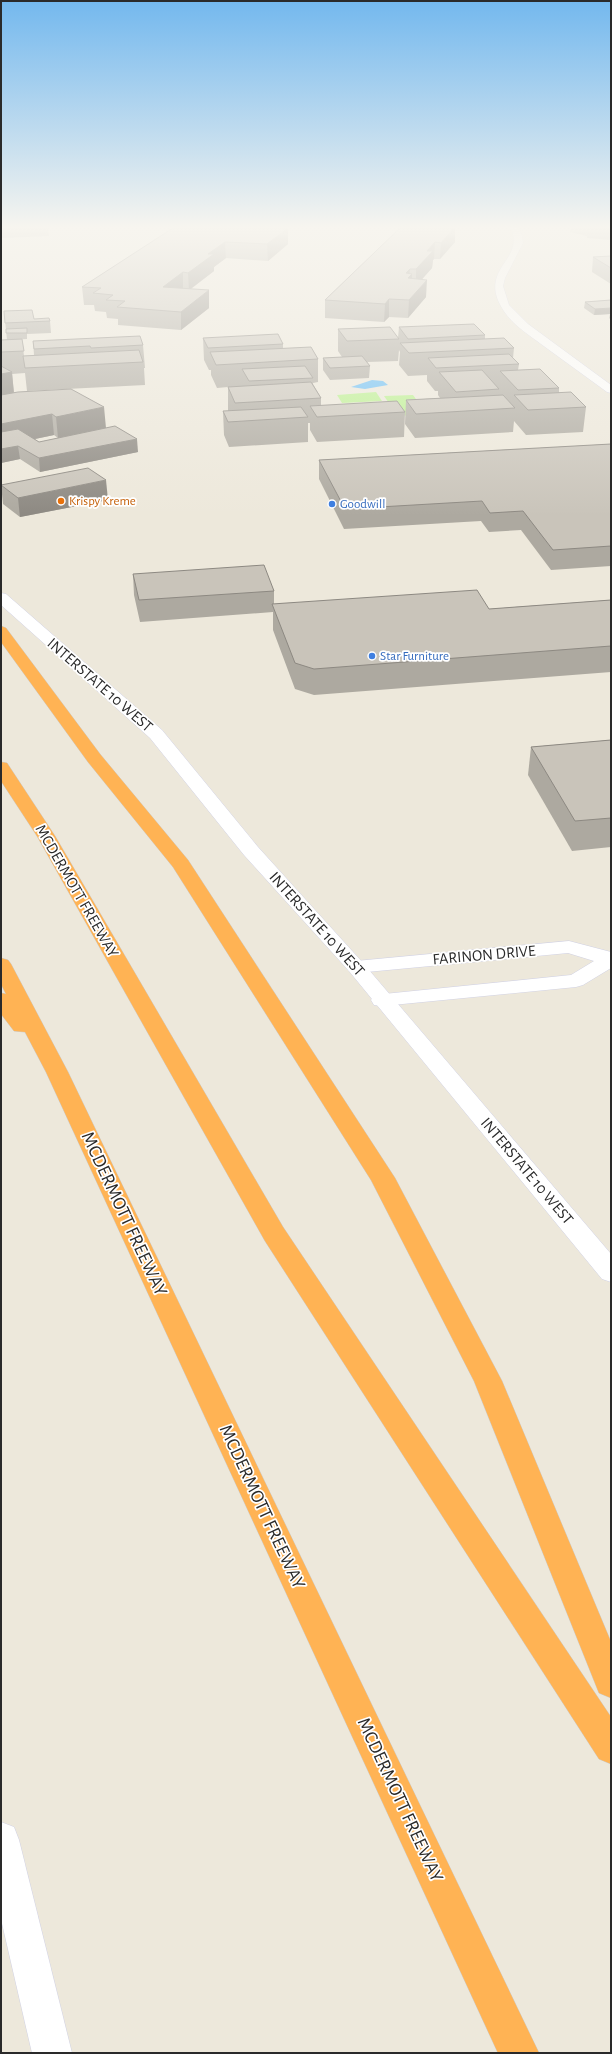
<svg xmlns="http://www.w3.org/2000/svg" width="612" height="2054" font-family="'Alegreya Sans',sans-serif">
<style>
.pitch{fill:#baf18d}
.water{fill:#65bef8}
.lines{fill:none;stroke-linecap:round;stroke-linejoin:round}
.street-casing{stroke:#d0d1e4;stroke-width:1}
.secondary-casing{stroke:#d0d1e4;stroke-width:1}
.highway-casing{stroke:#ccc;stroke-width:1}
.street{fill:#fff;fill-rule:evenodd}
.secondary{fill:#fff;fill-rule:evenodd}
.highway{fill:#ffb354;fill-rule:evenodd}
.wall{fill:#ada9a0;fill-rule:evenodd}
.shaded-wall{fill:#8d8982}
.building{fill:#c9c4ba;stroke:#8d8982}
.food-dot{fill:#e8710a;stroke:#fff;stroke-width:1.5}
.shop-dot{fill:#3f7fe0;stroke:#fff;stroke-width:1.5}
.labels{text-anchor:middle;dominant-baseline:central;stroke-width:3.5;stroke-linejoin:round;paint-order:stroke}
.far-food-label{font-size:13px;fill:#c56008;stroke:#fff;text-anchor:start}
.far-shop-label{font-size:13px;fill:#366cbe;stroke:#fff;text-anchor:start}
.street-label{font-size:16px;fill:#2a2a2a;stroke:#fff}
.near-street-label{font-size:19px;fill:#2a2a2a;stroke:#fff}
</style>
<rect width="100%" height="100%" fill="#ede8db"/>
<g class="pitch">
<path d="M 376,392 L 382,401 L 342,403 L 337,395 Z"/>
<path d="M 413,395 L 427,414 L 398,416 L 384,396 Z"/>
</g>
<path class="water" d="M 372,380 L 383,381 L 388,385 L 365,389 L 351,387 Z"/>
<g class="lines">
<defs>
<g id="street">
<path d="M 511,228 L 519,228 L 522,236 L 523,243 L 505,278 L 503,286 L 509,305 L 528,324 L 611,385 L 611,393 L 607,392 C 585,376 563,360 541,344 C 529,335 515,326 506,314 C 499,304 493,293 496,280 C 501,260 521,252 511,228 Z"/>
<path d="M 569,941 L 611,952 L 611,968 L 583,985 L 576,987 L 382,1006 L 374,1005 L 371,1000 L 374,995 L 571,975 L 594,961 L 568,953 L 356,973 L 349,971 L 346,967 L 349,963 L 356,961 Z"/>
</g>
<g id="secondary">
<path d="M 1,593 L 6,594 L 162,730 L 258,847 L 363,963 L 611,1254 L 611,1282 L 602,1279 L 349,971 L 244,855 L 150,738 L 1,605 Z"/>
<path d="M 1,1822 L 14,1827 L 19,1840 L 72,2053 L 32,2053 L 1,1919 Z"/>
</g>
<g id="highway">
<path d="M 1,626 L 6,628 L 100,754 L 188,860 L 395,1178 L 502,1381 L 611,1642 L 611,1698 L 599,1693 L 474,1381 L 371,1180 L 173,867 L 88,762 L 1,642 Z"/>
<path d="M 1,762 L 7,763 L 55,836 L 283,1227 L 611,1717 L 611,1764 L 599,1759 L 265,1241 L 37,836 L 1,781 Z"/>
<path d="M 1,958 L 8,960 L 11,964 L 68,1072 L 539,2053 L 498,2053 L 46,1072 L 25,1032 L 14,1031 L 1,1014 L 1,993 L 6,994 L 1,984 Z"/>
</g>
</defs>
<use href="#street" class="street-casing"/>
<use href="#secondary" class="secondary-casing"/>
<use href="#highway" class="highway-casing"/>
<use href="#street" class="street"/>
<use href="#secondary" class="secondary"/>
<use href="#highway" class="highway"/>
</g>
<g class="wall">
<path d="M 1,228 L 48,228 L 49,236 L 1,238 Z"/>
<path d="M 173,228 L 288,244 L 268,261 L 226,258 L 214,267 L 214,271 L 191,289 L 209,308 L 181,330 L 118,325 L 118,319 L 107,318 L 106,312 L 95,311 L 94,305 L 84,305 L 82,287 Z"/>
<path d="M 400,228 L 455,242 L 440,259 L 434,259 L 433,260 L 432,268 L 422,279 L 426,297 L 408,318 L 389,317 L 384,322 L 325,318 L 325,300 Z"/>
<path d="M 571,228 L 611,228 L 611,240 L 587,238 L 587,236 L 570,232 Z"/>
<path d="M 611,256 L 611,284 L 592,272 L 593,257 Z"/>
<path d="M 611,300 L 611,320 L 609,318 L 610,314 L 594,315 L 584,308 L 585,302 Z"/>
<path d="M 4,311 L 34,319 L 50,321 L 51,333 L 27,334 L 27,339 L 7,340 Z"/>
<path d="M 399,327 L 485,335 L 485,339 L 514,348 L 513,358 L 519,364 L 518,370 L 559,388 L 559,393 L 586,407 L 583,432 L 526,435 L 514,421 L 513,432 L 415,438 L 405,424 L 406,400 L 440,398 L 438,395 L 438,391 L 435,391 L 427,381 L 427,375 L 408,376 L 399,365 L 400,352 L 399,350 L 398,361 L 367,362 L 370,366 L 369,378 L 330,380 L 323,370 L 323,358 L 342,357 L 338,351 L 338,329 L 398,338 Z"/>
<path d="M 203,338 L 283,344 L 283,348 L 318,359 L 318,382 L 313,383 L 313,384 L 321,398 L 321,406 L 405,412 L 404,437 L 317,442 L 310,430 L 310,423 L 308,423 L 308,442 L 229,447 L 224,435 L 223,411 L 228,411 L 228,387 L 217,388 L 211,375 L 211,370 L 209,370 L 204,360 Z"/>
<path d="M 22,339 L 24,356 L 34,355 L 33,341 L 143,345 L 145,368 L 144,368 L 145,385 L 27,391 L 25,373 L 12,374 L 14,392 L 106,428 L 138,452 L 40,472 L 20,459 L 1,463 L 1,340 ZM 54,435 L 58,438 L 39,442 L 35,439 Z"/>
<path d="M 611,444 L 611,566 L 551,570 L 521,530 L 489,532 L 481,521 L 344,529 L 319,479 L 319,460 Z"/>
<path d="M 1,485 L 108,500 L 20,517 L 3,504 Z"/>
<path d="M 133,574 L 274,591 L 274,604 L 489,609 L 611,600 L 611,672 L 314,695 L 295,689 L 273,630 L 273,612 L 140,622 L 134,595 Z"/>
<path d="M 611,740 L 611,847 L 572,851 L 528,775 L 531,747 Z"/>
</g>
<g class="shaded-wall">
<path d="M 288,228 L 288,244 L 268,261 L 267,244 Z"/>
<path d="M 454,228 L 455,228 L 455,242 L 440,259 L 441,243 Z"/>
<path d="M 225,242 L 226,258 L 214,267 L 214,271 L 189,290 L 188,273 L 208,254 Z"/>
<path d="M 435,242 L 434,259 L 433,260 L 432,268 L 416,286 L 416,269 L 427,251 Z"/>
<path d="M 410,269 L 409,277 L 412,274 L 412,291 L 406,273 Z"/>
<path d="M 183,272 L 183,290 L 163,287 Z"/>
<path d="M 427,280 L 426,297 L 408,318 L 409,300 Z"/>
<path d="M 209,290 L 209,308 L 181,330 L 181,312 Z"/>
<path d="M 389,299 L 389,317 L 384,322 L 385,304 Z"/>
<path d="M 611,308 L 611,313 L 610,312 L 610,314 L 594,315 L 595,309 Z"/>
<path d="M 12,372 L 14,395 L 1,397 L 1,374 Z"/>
<path d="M 104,407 L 106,428 L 58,438 L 56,417 Z"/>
<path d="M 52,414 L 54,435 L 1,446 L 1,424 Z"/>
<path d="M 137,439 L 138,452 L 40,472 L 39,458 Z"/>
<path d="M 18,446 L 20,459 L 1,463 L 1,449 Z"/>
<path d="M 106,480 L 108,500 L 20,517 L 18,498 Z"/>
</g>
<g class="building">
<path d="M 173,228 L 288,228 L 267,244 L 225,242 L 208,254 L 214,254 L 188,273 L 183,272 L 163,287 L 209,290 L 181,312 L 117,307 L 125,301 L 106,300 L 113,295 L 93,293 L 101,288 L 82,287 Z"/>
<path d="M 400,228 L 454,228 L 441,243 L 435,242 L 427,251 L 433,251 L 416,269 L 410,269 L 406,273 L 412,274 L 408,278 L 427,280 L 409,300 L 389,299 L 385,304 L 325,300 Z"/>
<path d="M 611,256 L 611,268 L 593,257 Z"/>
<path d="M 611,300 L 611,308 L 595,309 L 585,302 Z"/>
<path d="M 32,310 L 34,319 L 49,318 L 50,321 L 5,323 L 4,311 Z"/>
<path d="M 474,324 L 485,335 L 408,339 L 399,327 Z"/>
<path d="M 390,327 L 399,339 L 347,341 L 338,329 Z"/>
<path d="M 27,328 L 27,333 L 6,333 L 6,329 Z"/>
<path d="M 278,334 L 283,344 L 208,348 L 203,338 Z"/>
<path d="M 140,336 L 143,345 L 91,348 L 90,346 L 34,349 L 33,341 Z"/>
<path d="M 504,338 L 514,348 L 409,353 L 400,343 Z"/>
<path d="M 22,339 L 24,351 L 1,352 L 1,340 Z"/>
<path d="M 311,347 L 318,359 L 216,365 L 210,352 Z"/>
<path d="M 139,350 L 143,362 L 25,368 L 23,356 Z"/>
<path d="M 509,354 L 519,364 L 436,368 L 428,358 Z"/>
<path d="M 362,356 L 370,366 L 330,368 L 323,358 Z"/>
<path d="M 1,366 L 12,372 L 1,374 Z"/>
<path d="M 305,366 L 313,378 L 249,381 L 242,369 Z"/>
<path d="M 540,369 L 559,388 L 518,390 L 500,371 Z"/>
<path d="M 482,370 L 499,389 L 456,392 L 439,372 Z"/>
<path d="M 311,382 L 321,398 L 235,403 L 228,387 Z"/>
<path d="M 71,389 L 104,407 L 56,417 L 52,414 L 1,424 L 1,395 L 18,392 Z"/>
<path d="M 571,392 L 586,407 L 528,410 L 514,395 Z"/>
<path d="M 503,395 L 515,408 L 416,414 L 406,400 Z"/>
<path d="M 397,401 L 405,412 L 317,417 L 310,406 Z"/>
<path d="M 301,407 L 308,417 L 228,422 L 223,411 Z"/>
<path d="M 115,426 L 137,439 L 39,458 L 18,446 L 1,449 L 1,432 L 18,429 L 39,442 Z"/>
<path d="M 611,444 L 611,546 L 553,550 L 523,511 L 490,513 L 482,501 L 345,509 L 319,460 Z"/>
<path d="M 88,468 L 106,480 L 18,498 L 1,485 Z"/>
<path d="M 264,565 L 274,591 L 139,600 L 133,574 Z"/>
<path d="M 477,590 L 489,609 L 611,600 L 611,646 L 314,669 L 295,663 L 272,604 Z"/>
<path d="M 611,740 L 611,818 L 575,821 L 531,747 Z"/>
</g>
<linearGradient id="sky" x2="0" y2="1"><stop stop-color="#73b8ee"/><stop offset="0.44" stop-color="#f7f5ef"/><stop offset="1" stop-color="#f7f5ef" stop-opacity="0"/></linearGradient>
<rect width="612" height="516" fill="url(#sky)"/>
<circle class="food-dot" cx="61" cy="501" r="4"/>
<g class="shop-dot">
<circle cx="332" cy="504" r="4"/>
<circle cx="372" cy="656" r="4"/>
</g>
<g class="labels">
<g class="far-food-label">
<text x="69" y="501">Krispy Kreme</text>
</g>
<g class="far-shop-label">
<text x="340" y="504">Goodwill</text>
<text x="380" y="656">Star Furniture</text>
</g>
<g class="street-label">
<text transform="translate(100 685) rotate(41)">INTERSTATE 10 WEST</text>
<text transform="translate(77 891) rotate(60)">MCDERMOTT FREEWAY</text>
<text transform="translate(317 924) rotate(48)">INTERSTATE 10 WEST</text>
<text transform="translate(484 955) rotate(-5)">FARINON DRIVE</text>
<text transform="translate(527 1171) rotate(50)">INTERSTATE 10 WEST</text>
</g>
<g class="near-street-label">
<text transform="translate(124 1214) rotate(65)">MCDERMOTT FREEWAY</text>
<text transform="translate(262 1507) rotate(65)">MCDERMOTT FREEWAY</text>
<text transform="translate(400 1800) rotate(65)">MCDERMOTT FREEWAY</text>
</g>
</g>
<rect width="612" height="2054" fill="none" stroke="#2a2a2a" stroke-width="4"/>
</svg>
